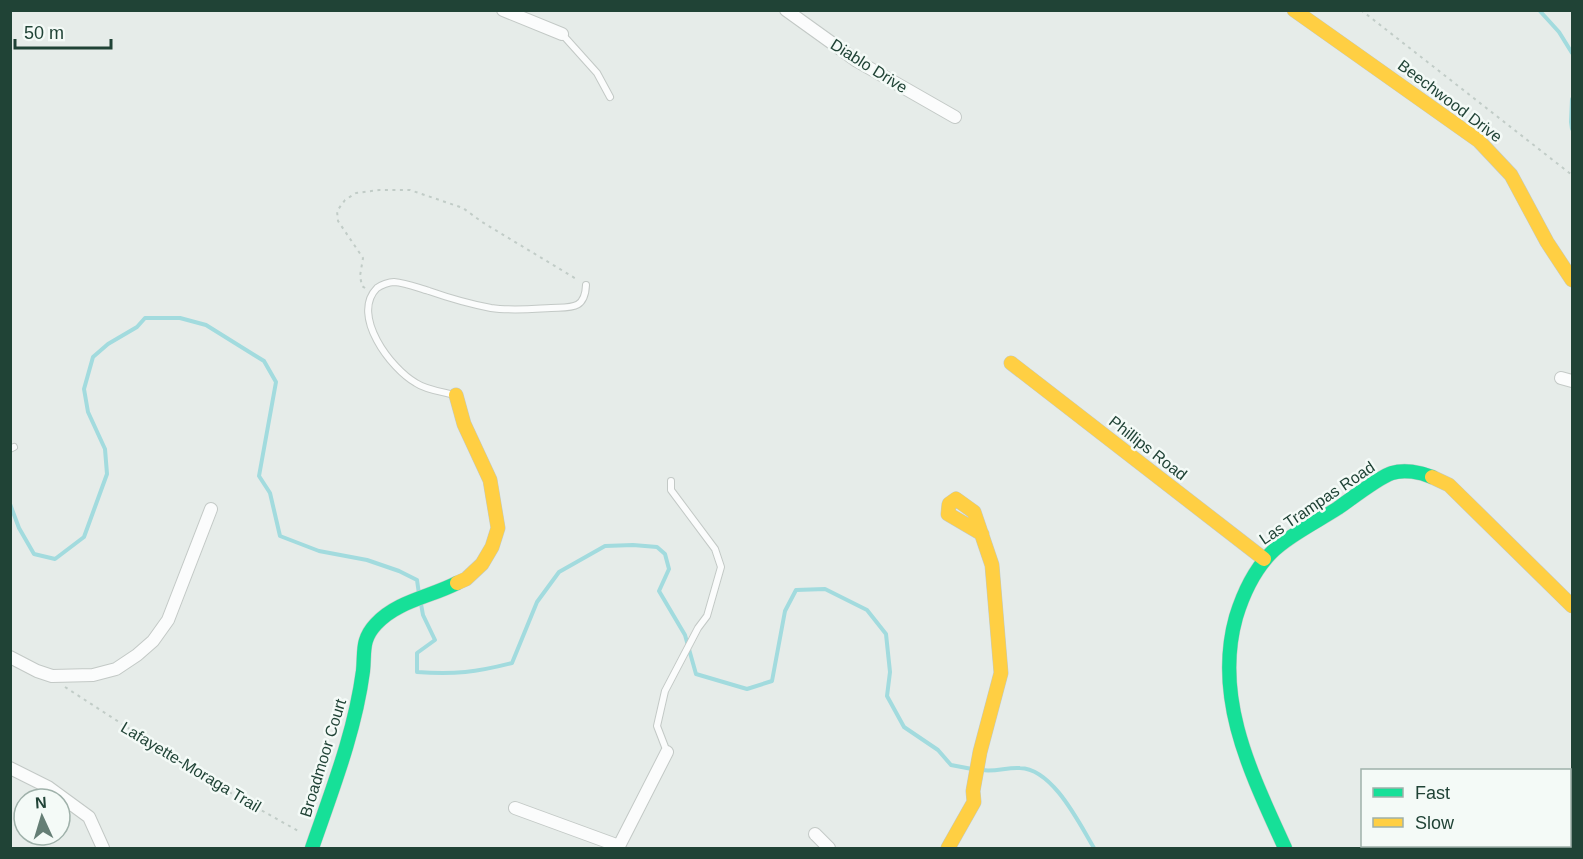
<svg xmlns="http://www.w3.org/2000/svg" width="1583" height="859" font-family="Helvetica,sans-serif">
<style>
.lines{fill:none;stroke-linecap:round;stroke-linejoin:round}
.stream{stroke:#a2dbde;stroke-width:4}
.lane-casing{stroke:#c3c9c6;stroke-width:8}
.street-casing{stroke:#c3c9c6;stroke-width:14}
.fast-casing{stroke:#c1cac6;stroke-width:15}
.slow-casing{stroke:#c1cac6;stroke-width:15}
.path{stroke:#c1ccc7;stroke-width:2;stroke-dasharray:3 4.5;stroke-linecap:butt}
.lane{stroke:#fbfcfc;stroke-width:6}
.street{stroke:#fbfcfc;stroke-width:12}
.fast{stroke:#16e098;stroke-width:14}
.slow{stroke:#ffcf43;stroke-width:14}
.labels{text-anchor:middle;dominant-baseline:central;stroke-width:5;stroke-linejoin:round;paint-order:stroke}
.street-label{font-size:16px;fill:#204336;stroke:#f4faf7}
</style>
<rect width="100%" height="100%" fill="#e6ece9"/>
<g class="lines">
<g class="stream">
<path d="M 1539,10 L 1559,32 L 1572,53"/>
<path d="M 1572,99 L 1571,122 L 1572,129"/>
<path d="M 10,504 L 19,528 L 34,554 L 55,559 L 84,537 L 107,474 L 105,449 L 88,412 L 84,389 L 93,357 L 108,344 L 137,327 L 145,318 L 180,318 L 206,325 L 264,361 L 276,382 L 259,476 L 270,493 L 280,536 L 319,551 L 367,560 L 399,571 L 417,580 L 419,594"/>
<path d="M 421,604 L 423,615 L 435,640 L 417,653 L 417,672 C 454,675 477,672 512,663 L 537,602 L 559,572 L 605,546 L 633,545 L 657,547 L 665,554 L 669,569 L 659,591 L 685,635 L 696,674 L 747,689 L 772,681 L 785,611 L 796,590 L 825,589 L 867,610 L 886,634 L 890,672 L 887,696 L 904,727 L 938,750 L 951,765 L 972,769"/>
<path d="M 982,770 C 996,772 1007,767 1020,768 C 1053,769 1079,823 1094,848"/>
</g>
<defs>
<g id="lane">
<path d="M 562,34 L 597,73 L 610,97"/>
<path d="M 455,395 C 443,392 426,390 416,383 C 391,369 350,315 377,288 C 381,285 389,282 394,282 C 407,283 418,288 429,291 C 449,298 470,304 491,308 C 511,311 531,309 551,308 C 571,307 585,310 586,285"/>
<path d="M 10,449 L 14,447"/>
<path d="M 667,752 L 657,726 L 665,691 L 698,628 L 707,616 L 721,567 L 715,549 L 671,490 L 671,481"/>
</g>
<g id="street">
<path d="M 503,10 L 562,34"/>
<path d="M 786,10 L 857,61 L 955,117"/>
<path d="M 1561,378 L 1572,381"/>
<path d="M 10,657 L 37,671 L 52,676 L 93,675 L 116,669 L 137,655 L 153,641 L 168,620 L 211,509"/>
<path d="M 10,768 L 48,787 L 89,817 L 103,848"/>
<path d="M 515,808 L 619,846"/>
<path d="M 815,834 L 829,848"/>
<path d="M 618,848 L 667,752"/>
</g>
<g id="fast">
<path d="M 312,848 C 332,790 355,732 363,671 C 365,652 361,640 376,624 C 397,601 430,597 457,583"/>
<path d="M 1285,848 C 1252,775 1213,699 1236,617 C 1243,594 1253,572 1270,554 C 1286,537 1318,521 1338,508 C 1351,499 1379,477 1392,473 C 1404,469 1420,472 1432,477"/>
</g>
<g id="slow">
<path d="M 1294,10 L 1479,141 L 1511,175 L 1547,242 L 1572,280"/>
<path d="M 1011,363 L 1264,559"/>
<path d="M 456,395 L 464,424 L 490,480 L 498,528 L 492,547 L 482,564 L 466,579 L 457,583"/>
<path d="M 1432,477 L 1449,485 L 1572,606"/>
<path d="M 948,848 L 974,802 L 973,791 L 980,752 L 1001,673 L 992,565 L 974,512 L 956,499 L 949,504 L 948,514 L 982,534"/>
</g>
</defs>
<use href="#lane" class="lane-casing"/>
<use href="#street" class="street-casing"/>
<use href="#fast" class="fast-casing"/>
<use href="#slow" class="slow-casing"/>
<g class="path">
<path d="M 1361,10 L 1572,175"/>
<path d="M 365,288 L 362,286 L 360,276 L 363,258 L 338,221 L 337,211 L 345,200 L 356,193 L 379,190 L 410,190 L 463,208 L 482,222 L 578,280"/>
<path d="M 65,687 L 213,783 L 300,832"/>
</g>
<use href="#lane" class="lane"/>
<use href="#street" class="street"/>
<use href="#fast" class="fast"/>
<use href="#slow" class="slow"/>
</g>
<g class="labels">
<g class="street-label">
<text transform="translate(869 66) rotate(32)">Diablo Drive</text>
<text transform="translate(1450 101) rotate(37)">Beechwood Drive</text>
<text transform="translate(1148 448) rotate(38)">Phillips Road</text>
<text transform="translate(1317 503) rotate(-34)">Las Trampas Road</text>
<text transform="translate(323 758) rotate(-73)">Broadmoor Court</text>
<text transform="translate(191 767) rotate(31)">Lafayette-Moraga Trail</text>
</g>
</g>
<rect width="1583" height="859" fill="none" stroke="#204336" stroke-width="24"/>
<rect x="1361" y="769" width="210" height="78" fill="#f4faf7" stroke="#9fb1aa" stroke-width="1.5"/>
<rect x="1373" y="788" width="30" height="9" fill="#16e098" stroke="#9fb1aa" stroke-width="1.5"/>
<text x="1415" y="799" font-size="18" fill="#204336">Fast</text>
<rect x="1373" y="818" width="30" height="9" fill="#ffcf43" stroke="#9fb1aa" stroke-width="1.5"/>
<text x="1415" y="829" font-size="18" fill="#204336">Slow</text>
<g transform="translate(42 817) rotate(356)"><circle r="28" fill="#f4faf7" stroke="#9fb1aa" stroke-width="1.5"/>
<path d="M0-4.5L10 22L0 15L-10 22Z" fill="#657e75"/>
<text y="-9" font-size="16" font-weight="bold" text-anchor="middle" fill="#204336">N</text>
</g>
<path d="M15 39v9h96v-9" fill="none" stroke="#204336" stroke-width="3"/>
<text x="24" y="39" font-size="18" fill="#204336" stroke="#f4faf7" stroke-width="4.5" paint-order="stroke">50 m</text>
</svg>
